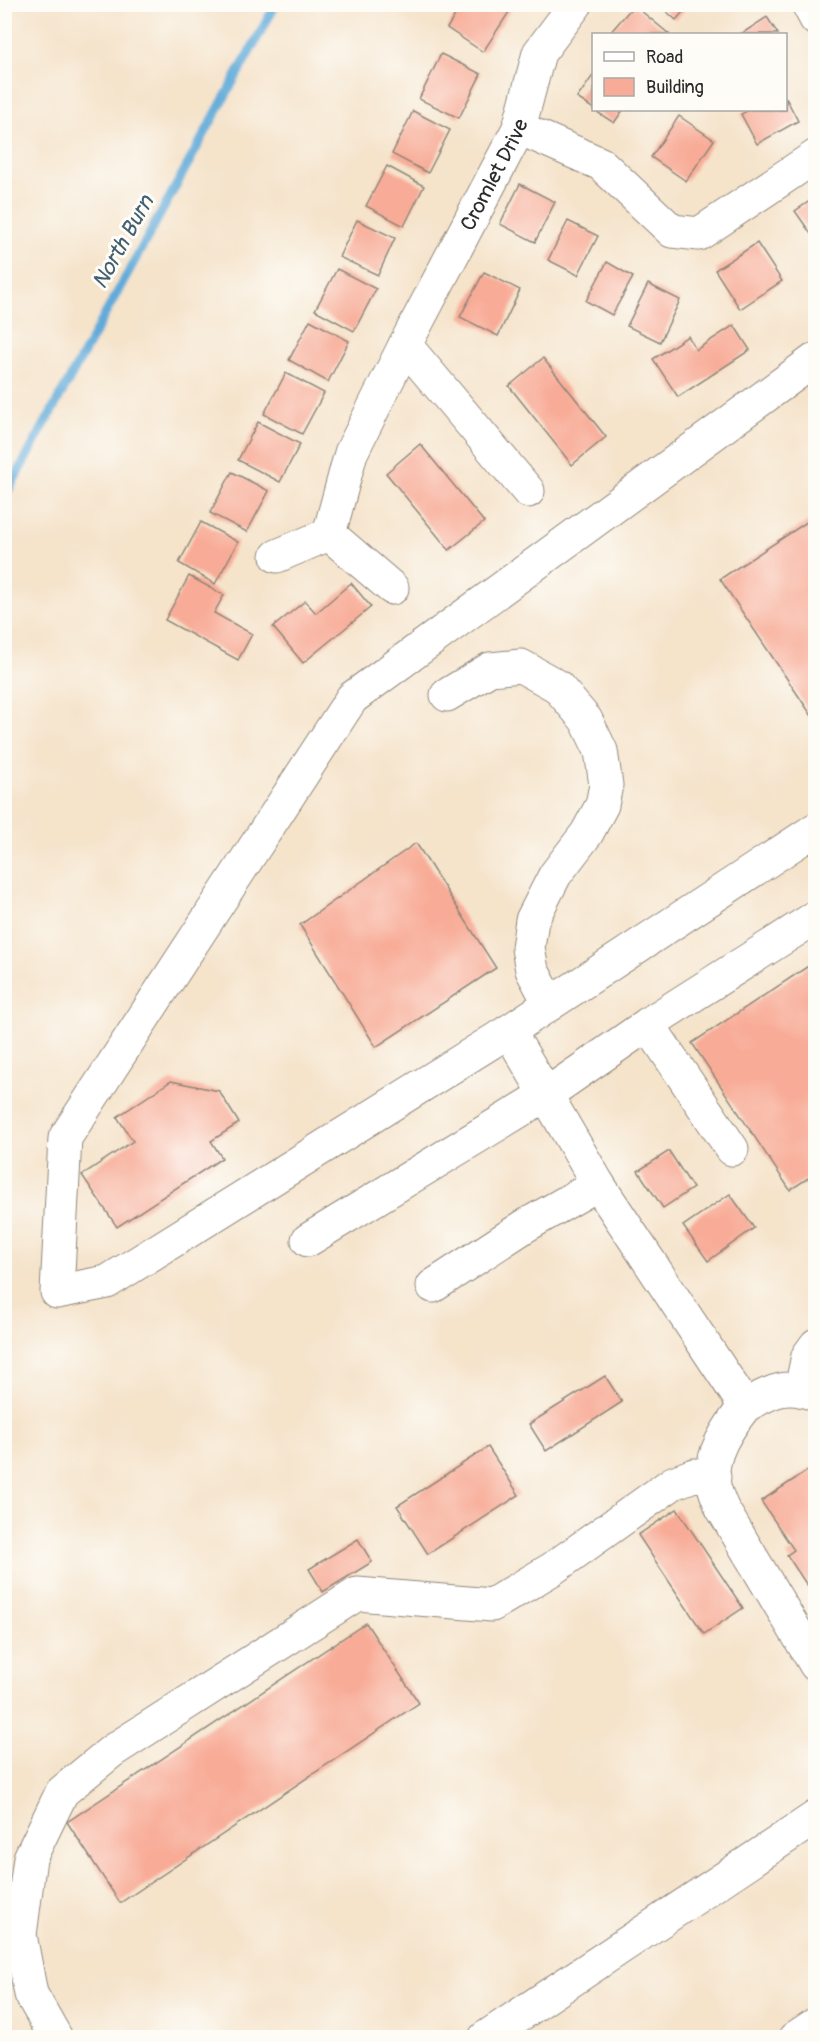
<svg xmlns="http://www.w3.org/2000/svg" width="820" height="2042" font-family="Pangolin,sans-serif">
<style>
.lines{fill:none;stroke-linecap:round;stroke-linejoin:round}
.stream{stroke:#61abd9;stroke-width:9}
.building{fill:#f8ac97}
.minor-casing{stroke:#90877a;stroke-width:35}
.major-casing{stroke:#90877a;stroke-width:35}
.minor{stroke:#fff;stroke-width:33}
.major{stroke:#fff;stroke-width:33}
.labels{text-anchor:middle;dominant-baseline:central;stroke-width:6;stroke-linejoin:round;paint-order:stroke}
.street-label{font-size:21px;fill:#2b2b2b;stroke:#fdfcf7}
.water-label{font-size:22px;font-style:italic;fill:#415e71;stroke:#fdfcf7}
</style>
<rect width="100%" height="100%" fill="#fdfcf7"/>
<filter id="ink" filterUnits="userSpaceOnUse"><feTurbulence type="fractalNoise" baseFrequency=".0167" numOctaves="2"/><feDisplacementMap in="SourceGraphic" scale="12" xChannelSelector="R" yChannelSelector="G"/><feConvolveMatrix kernelMatrix="1 2 1 2 8 2 1 2 1" color-interpolation-filters="sRGB"/></filter>
<filter id="wash" filterUnits="userSpaceOnUse"><feTurbulence type="fractalNoise" baseFrequency=".008" numOctaves="4" result="noise"/><feDisplacementMap in="SourceGraphic" scale="24" xChannelSelector="R" yChannelSelector="G"/><feGaussianBlur stdDeviation="1.35" result="paint"/><feColorMatrix in="noise" values="0 0 0 0 0 0 0 0 0 0 0 0 0 0 0 0 0 1.4 0 .05"/><feComposite in="paint" operator="in"/></filter>
<g filter="url(#wash)">
<rect width="100%" height="100%" fill="#f5e3ca"/>
<g class="lines">
<path class="stream" d="M 4,498 L 276,4"/>
</g>
<g id="blocks">
<g class="building">
<path d="M 462,4 L 505,4 L 511,9 L 483,52 L 447,28 Z"/>
<path d="M 658,4 L 690,4 L 676,20 Z"/>
<path d="M 634,5 L 669,34 L 609,34 Z"/>
<path d="M 767,17 L 778,34 L 741,34 Z"/>
<path d="M 441,54 L 481,74 L 459,118 L 419,99 Z"/>
<path d="M 594,74 L 594,109 L 577,98 Z"/>
<path d="M 786,98 L 798,121 L 757,144 L 741,114 L 749,110 L 786,110 Z"/>
<path d="M 594,110 L 623,110 L 614,123 Z"/>
<path d="M 413,111 L 450,130 L 428,173 L 392,154 Z"/>
<path d="M 679,116 L 714,140 L 686,181 L 651,157 Z"/>
<path d="M 387,166 L 424,186 L 404,226 L 366,206 Z"/>
<path d="M 520,184 L 555,202 L 535,242 L 500,224 Z"/>
<path d="M 816,197 L 816,241 L 795,211 Z"/>
<path d="M 357,220 L 395,238 L 378,275 L 339,257 Z"/>
<path d="M 568,221 L 598,236 L 578,275 L 548,260 Z"/>
<path d="M 757,243 L 782,281 L 740,309 L 715,270 Z"/>
<path d="M 607,262 L 633,277 L 612,315 L 586,301 Z"/>
<path d="M 337,269 L 376,289 L 354,331 L 315,310 Z"/>
<path d="M 484,272 L 520,290 L 498,336 L 460,317 Z"/>
<path d="M 648,284 L 680,300 L 660,342 L 627,326 Z"/>
<path d="M 310,320 L 349,341 L 328,382 L 289,360 Z"/>
<path d="M 734,325 L 750,350 L 678,397 L 653,359 L 688,336 L 696,350 Z"/>
<path d="M 543,358 L 606,437 L 572,465 L 509,386 Z"/>
<path d="M 286,373 L 324,393 L 302,434 L 264,414 Z"/>
<path d="M 258,422 L 300,444 L 280,482 L 238,460 Z"/>
<path d="M 420,444 L 484,522 L 449,550 L 386,473 Z"/>
<path d="M 232,472 L 269,491 L 247,532 L 210,513 Z"/>
<path d="M 816,516 L 816,722 L 720,579 Z"/>
<path d="M 201,522 L 238,542 L 215,584 L 179,563 Z"/>
<path d="M 189,576 L 224,595 L 214,613 L 252,634 L 238,660 L 165,620 Z"/>
<path d="M 351,583 L 371,607 L 303,663 L 273,627 L 305,601 L 316,613 Z"/>
<path d="M 416,843 L 496,968 L 376,1047 L 300,925 Z"/>
<path d="M 816,961 L 816,1173 L 790,1190 L 692,1043 Z"/>
<path d="M 171,1081 L 219,1091 L 239,1123 L 211,1141 L 222,1158 L 117,1227 L 82,1175 L 133,1141 L 117,1117 Z"/>
<path d="M 669,1151 L 693,1188 L 663,1208 L 638,1171 Z"/>
<path d="M 730,1194 L 754,1228 L 708,1261 L 683,1226 Z"/>
<path d="M 605,1376 L 622,1402 L 546,1451 L 529,1424 Z"/>
<path d="M 488,1447 L 519,1495 L 428,1554 L 397,1506 Z"/>
<path d="M 816,1465 L 816,1599 L 787,1555 L 794,1550 L 761,1501 Z"/>
<path d="M 677,1509 L 743,1608 L 704,1634 L 638,1535 Z"/>
<path d="M 358,1539 L 372,1562 L 323,1592 L 309,1569 Z"/>
<path d="M 366,1623 L 419,1703 L 120,1903 L 67,1822 Z"/>
</g>
</g>
</g>
<g filter="url(#ink)">
<use href="#blocks" fill-opacity="0" stroke="#90877a" stroke-width="1.5"/>
<g class="lines">
<defs>
<g id="minor">
<path d="M 808,4 L 816,19"/>
<path d="M 519,128 L 601,164 L 672,231 L 699,234 L 816,156"/>
<path d="M 405,345 L 528,491"/>
<path d="M 816,359 L 352,698 L 65,1138 L 57,1292 L 107,1282 L 509,1031 L 816,829"/>
<path d="M 277,556 L 329,534"/>
<path id="s1" d="M 392,588 L 329,534 L 351,453 L 405,345 L 519,128 L 539,53 L 576,4"/>
<path d="M 447,695 L 490,669 L 521,666 L 557,686 L 586,720 L 601,751 L 606,785 L 602,805 L 587,833 L 555,875 L 532,920 L 528,948 L 532,970 L 550,1004"/>
<path d="M 648,1024 L 732,1149"/>
<path d="M 509,1031 L 598,1184 L 745,1406 C 728,1428 708,1456 714,1485 C 715,1492 719,1500 722,1508 L 816,1665"/>
<path d="M 308,1240 L 547,1094 L 648,1024 L 816,917"/>
<path d="M 433,1286 L 525,1226 L 598,1184"/>
<path d="M 801,1389 L 808,1356 L 816,1345"/>
<path d="M 745,1406 C 771,1392 786,1382 816,1395"/>
<path d="M 56,2038 L 31,1994 L 20,1935 L 30,1858 L 62,1792 L 112,1751 L 357,1594 L 492,1605 L 552,1569 L 673,1483 L 694,1475 L 714,1477"/>
<path d="M 485,2038 L 816,1817"/>
</g>
<path id="major" d="M 795,2038 L 816,2024"/>
</defs>
<use href="#minor" class="minor-casing"/>
<use href="#major" class="major-casing"/>
<use href="#minor" class="minor"/>
<use href="#major" class="major"/>
</g>
</g>
<g class="labels">
<g class="street-label">
<text stroke="none"><textPath href="#s1" startOffset="480">Cromlet Drive</textPath></text>
</g>
<g class="water-label">
<text transform="translate(123 242) rotate(-61)">North Burn</text>
</g>
</g>
<rect width="820" height="2042" fill="none" stroke="#fdfcf7" stroke-width="24"/>
<rect x="592" y="33" width="195" height="78" fill="#fdfcf7" stroke="#a9a8a5" stroke-width="1.5"/>
<rect x="604" y="52" width="30" height="9" fill="#ffffff" stroke="#a9a8a5" stroke-width="1.5"/>
<text x="646" y="63" font-size="18" fill="#2b2b2b">Road</text>
<rect x="604" y="78" width="30" height="18" fill="#f8ac97" stroke="#a9a8a5" stroke-width="1.5"/>
<text x="646" y="93" font-size="18" fill="#2b2b2b">Building</text>
</svg>
